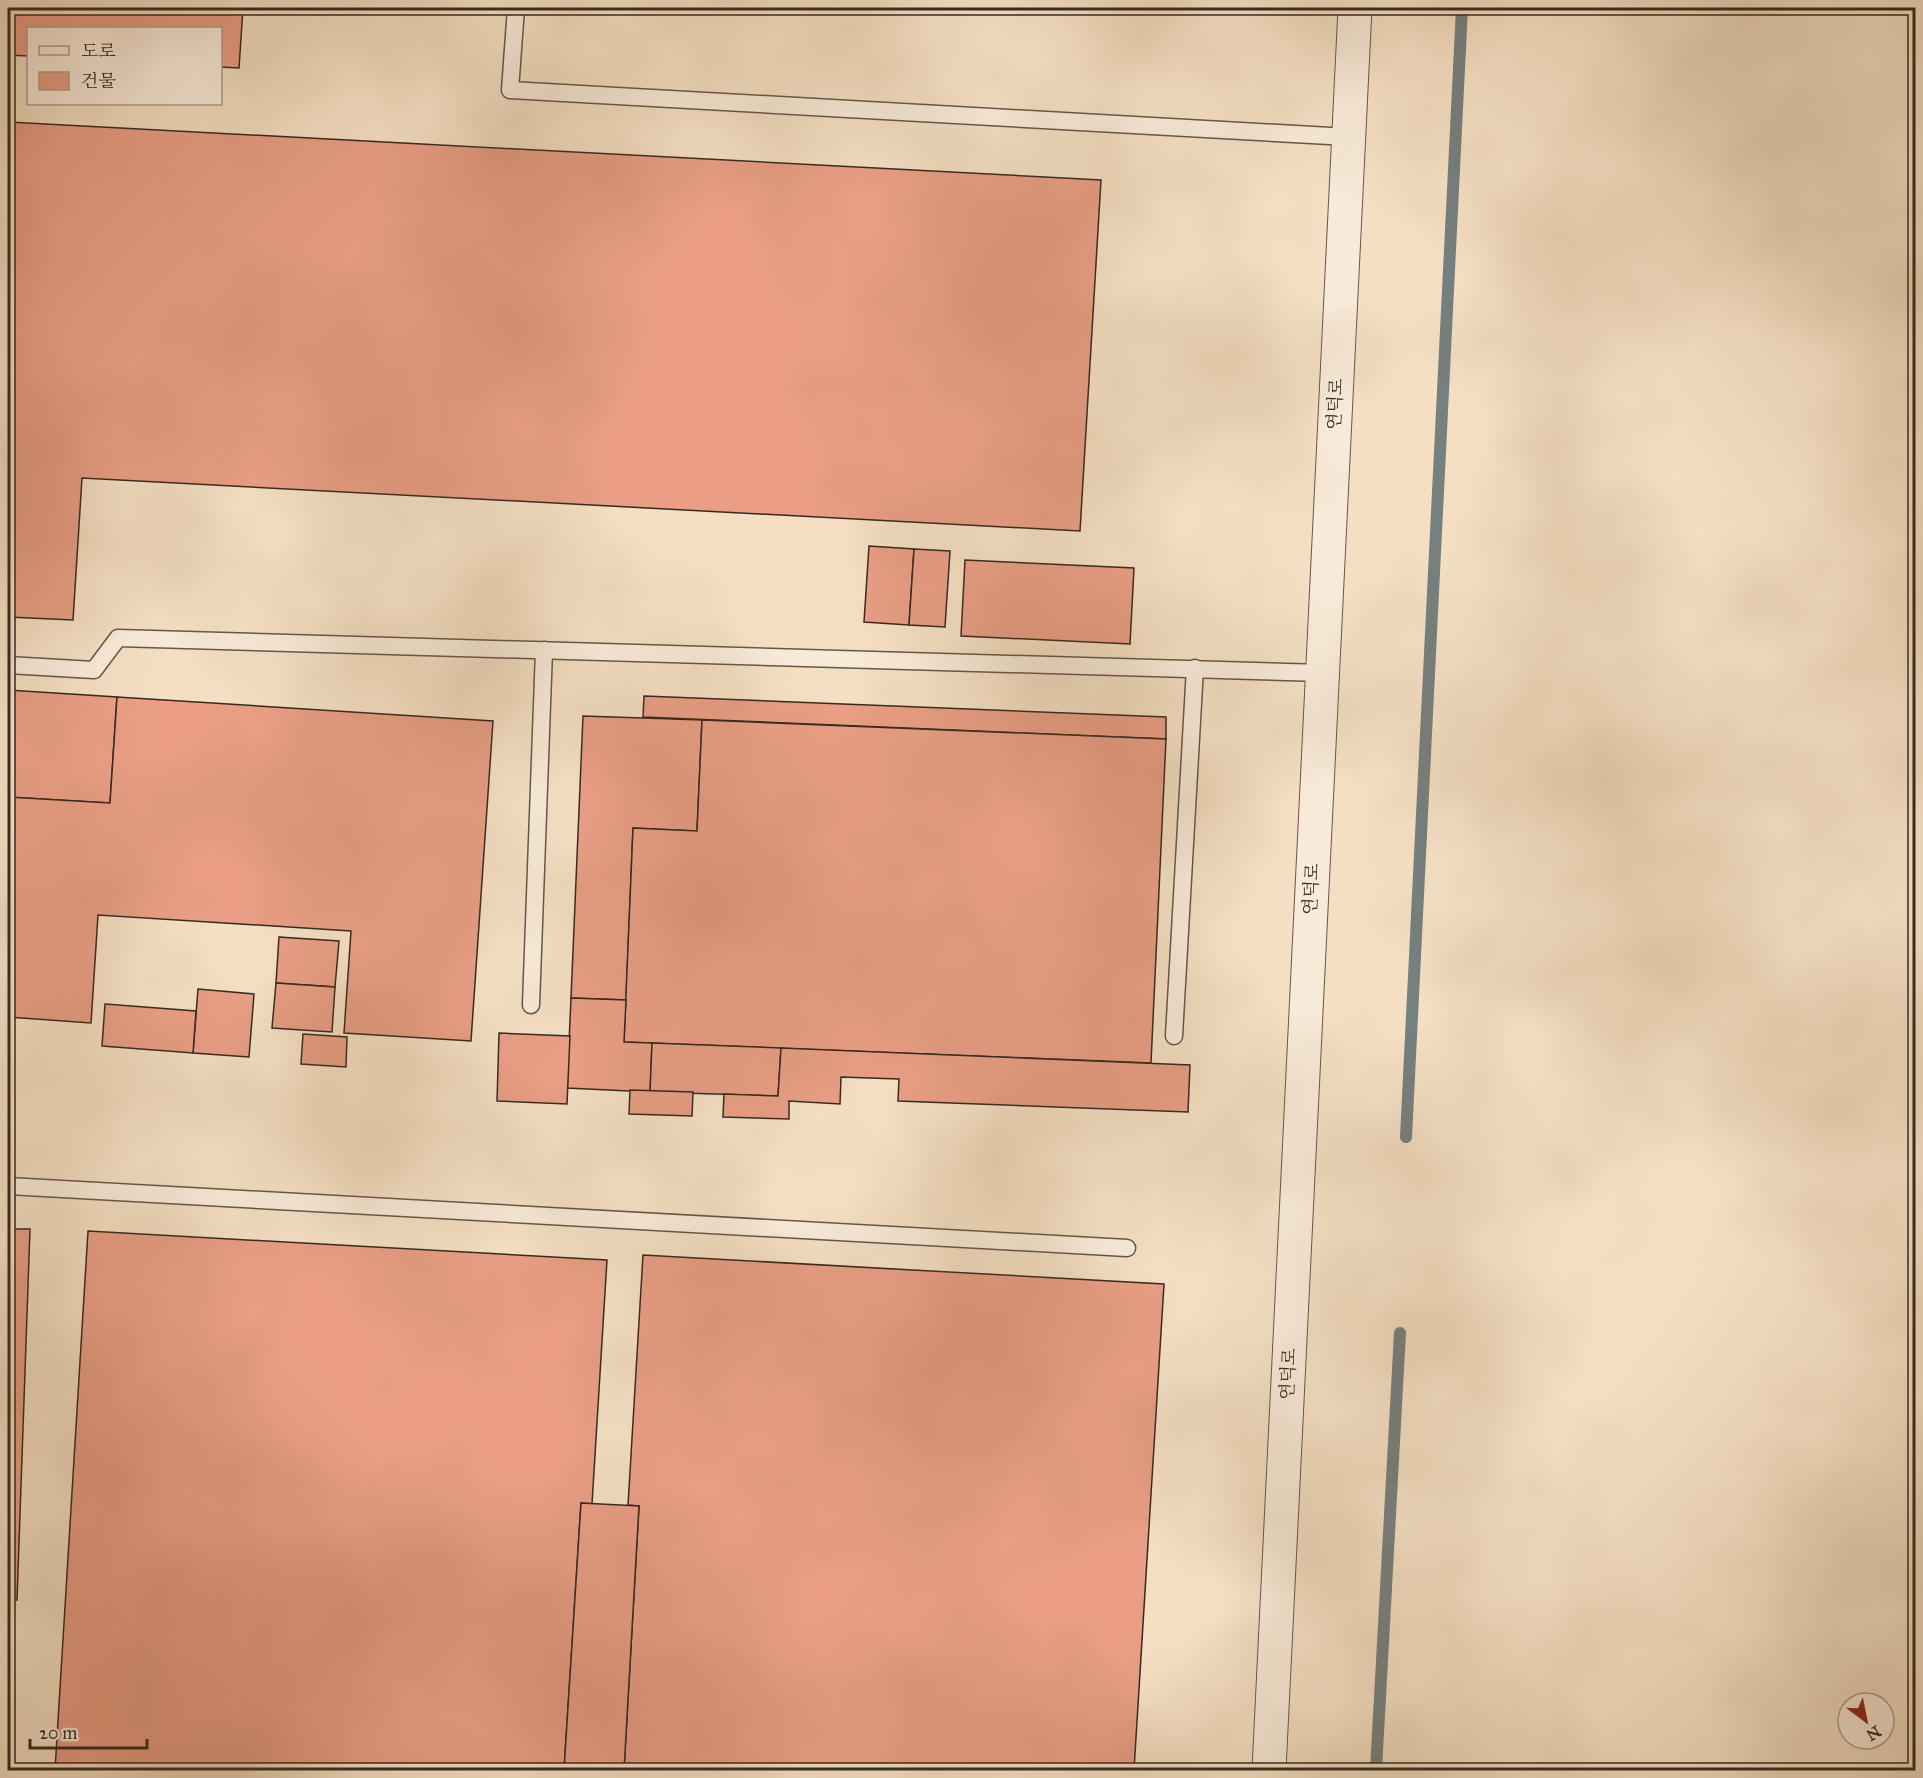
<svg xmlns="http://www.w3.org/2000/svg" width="1923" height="1778" font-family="'IM FELL Great Primer','Noto Serif KR',serif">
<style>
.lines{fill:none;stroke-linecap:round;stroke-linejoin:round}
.stream{stroke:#76807f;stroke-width:12}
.building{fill:#e99e85;stroke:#362a20;stroke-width:1.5}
.service-casing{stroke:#665749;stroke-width:19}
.tertiary-casing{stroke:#665749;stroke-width:35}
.service{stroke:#f8ead8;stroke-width:16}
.tertiary{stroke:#f8ead8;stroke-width:33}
.labels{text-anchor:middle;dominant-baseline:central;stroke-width:4.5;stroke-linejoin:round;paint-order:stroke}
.street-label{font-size:18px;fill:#362a20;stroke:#f8ead8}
</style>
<rect width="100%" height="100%" fill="#f4dfc3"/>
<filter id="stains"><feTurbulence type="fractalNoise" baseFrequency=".00333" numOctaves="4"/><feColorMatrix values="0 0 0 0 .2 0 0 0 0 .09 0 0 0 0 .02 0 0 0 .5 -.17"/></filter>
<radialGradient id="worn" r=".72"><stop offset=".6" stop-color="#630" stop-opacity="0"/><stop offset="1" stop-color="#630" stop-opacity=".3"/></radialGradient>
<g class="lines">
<g class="stream">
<path d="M 1406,1137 L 1462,8"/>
<path d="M 1376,1770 L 1400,1333"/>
</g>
</g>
<g class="building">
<path d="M 8,8 L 243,8 L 239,68 L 220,67 L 220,28 L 28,28 L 28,56 L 8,55 Z"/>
<path d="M 8,122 L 1101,180 L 1080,531 L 82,478 L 73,620 L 8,617 Z"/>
<path d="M 869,546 L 914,549 L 909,625 L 864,622 Z"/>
<path d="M 914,549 L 950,551 L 945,627 L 909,625 Z"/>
<path d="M 965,560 L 1134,568 L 1130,644 L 961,636 Z"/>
<path d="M 8,690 L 117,697 L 110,803 L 8,797 Z"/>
<path d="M 644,696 L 1166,717 L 1166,739 L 643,717 Z"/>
<path d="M 117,697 L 493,721 L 471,1041 L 344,1033 L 351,931 L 98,915 L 91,1023 L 8,1017 L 8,797 L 110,803 Z"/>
<path d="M 583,716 L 702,720 L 697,831 L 633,828 L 626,1000 L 571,998 Z"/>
<path d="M 702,720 L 1166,739 L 1151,1063 L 624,1042 L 633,828 L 697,831 Z"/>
<path d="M 279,937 L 339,941 L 335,987 L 276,983 Z"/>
<path d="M 276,983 L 335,987 L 332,1032 L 272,1028 Z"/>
<path d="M 198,989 L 254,994 L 249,1057 L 193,1053 Z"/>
<path d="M 571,998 L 626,1000 L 624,1042 L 652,1043 L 650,1092 L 567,1088 Z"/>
<path d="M 105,1004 L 196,1011 L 193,1053 L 102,1046 Z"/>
<path d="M 499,1033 L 570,1036 L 567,1104 L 497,1101 Z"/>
<path d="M 303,1034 L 347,1037 L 346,1067 L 301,1064 Z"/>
<path d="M 652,1043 L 781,1048 L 778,1096 L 650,1092 Z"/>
<path d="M 781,1048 L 1190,1065 L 1188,1112 L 898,1101 L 899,1079 L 841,1077 L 840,1104 L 789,1101 L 789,1119 L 723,1117 L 724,1094 L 778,1096 Z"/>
<path d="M 630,1090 L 693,1092 L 692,1116 L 629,1114 Z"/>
<path d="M 8,1229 L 30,1229 L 17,1600 L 8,1600 Z"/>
<path d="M 88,1231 L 607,1260 L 592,1504 L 581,1503 L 564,1770 L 55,1770 Z"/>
<path d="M 643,1255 L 1164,1284 L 1134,1770 L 624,1770 L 639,1506 L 628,1505 Z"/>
<path d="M 581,1503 L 639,1506 L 624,1770 L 564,1770 Z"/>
</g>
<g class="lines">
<defs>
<g id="service">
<path d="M 516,8 L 510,90 L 1348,137"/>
<path d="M 8,665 L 94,670 L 118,638 L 1322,673"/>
<path d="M 531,1005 L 544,650"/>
<path d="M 1174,1036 L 1195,668"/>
<path d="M 8,1186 L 1127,1248"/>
</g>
<path id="tertiary" d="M 1269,1770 L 1355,8"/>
</defs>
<use href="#service" class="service-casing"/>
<use href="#tertiary" class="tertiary-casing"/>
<use href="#service" class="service"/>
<use href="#tertiary" class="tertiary"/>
</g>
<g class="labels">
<g class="street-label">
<text transform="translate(1335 404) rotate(-87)">연덕로</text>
<text transform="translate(1311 889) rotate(-87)">연덕로</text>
<text transform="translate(1288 1374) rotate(-87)">연덕로</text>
</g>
</g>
<rect width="1923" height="1778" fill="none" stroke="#f4dfc3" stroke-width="30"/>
<rect x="9" y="9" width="1905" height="1760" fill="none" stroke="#362a20" stroke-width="3"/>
<rect x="15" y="15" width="1893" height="1748" fill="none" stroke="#362a20" stroke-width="1.5"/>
<rect x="27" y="27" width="195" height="78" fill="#f8ead8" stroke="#aa9d8e" stroke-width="1.5"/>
<rect x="39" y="46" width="30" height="9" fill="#f8ead8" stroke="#aa9d8e" stroke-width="1.5"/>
<text x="81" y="57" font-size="18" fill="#362a20">도로</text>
<rect x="39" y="72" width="30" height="18" fill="#e99e85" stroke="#aa9d8e" stroke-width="1.5"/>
<text x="81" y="87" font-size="18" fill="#362a20">건물</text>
<g transform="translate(1866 1721) rotate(148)"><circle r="28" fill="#f8ead8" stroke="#aa9d8e" stroke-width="1.5"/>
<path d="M0-4.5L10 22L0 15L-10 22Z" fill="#8f2418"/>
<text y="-9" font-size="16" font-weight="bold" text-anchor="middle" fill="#362a20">N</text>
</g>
<path d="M30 1739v9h117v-9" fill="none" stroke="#362a20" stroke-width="3"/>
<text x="39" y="1739" font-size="18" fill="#362a20" stroke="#f8ead8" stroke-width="4.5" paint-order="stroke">20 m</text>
<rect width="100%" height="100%" filter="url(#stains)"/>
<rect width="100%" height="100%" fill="url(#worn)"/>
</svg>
